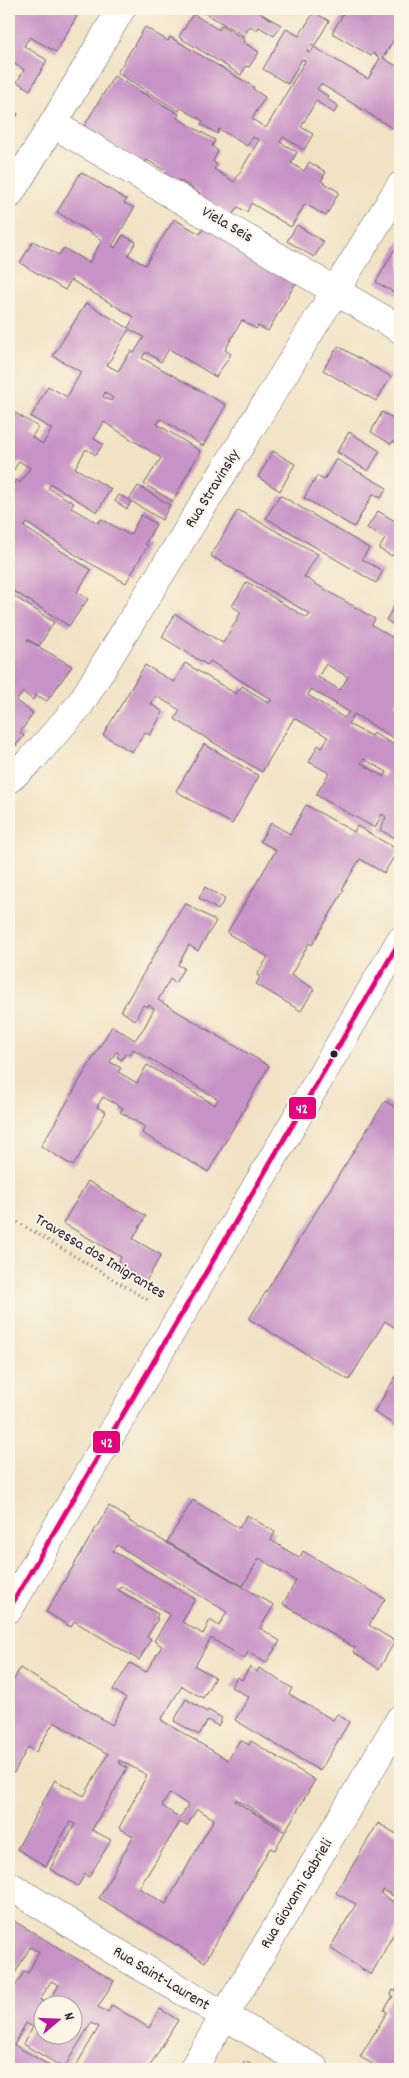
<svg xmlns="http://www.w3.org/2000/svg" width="409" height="2078" font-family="Dekko,sans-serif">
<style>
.building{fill:#c792c6;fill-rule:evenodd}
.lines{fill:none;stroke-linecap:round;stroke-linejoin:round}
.minor-casing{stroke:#6a656b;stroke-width:29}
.path{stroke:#6a656b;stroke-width:3;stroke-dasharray:1 4;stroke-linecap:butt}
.minor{stroke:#fff;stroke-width:28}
.bus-1-casing{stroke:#fcf5e5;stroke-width:9}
.bus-1{stroke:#e5007d;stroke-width:5}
.bus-dot{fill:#22223b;stroke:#fcf5e5;stroke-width:2}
.labels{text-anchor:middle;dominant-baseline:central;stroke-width:4;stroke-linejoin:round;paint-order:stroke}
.street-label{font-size:16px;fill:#22223b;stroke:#fcf5e5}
.line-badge{stroke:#fcf5e5;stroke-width:2}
.badge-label{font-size:14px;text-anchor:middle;font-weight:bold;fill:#fff}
</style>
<rect width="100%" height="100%" fill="#fcf5e5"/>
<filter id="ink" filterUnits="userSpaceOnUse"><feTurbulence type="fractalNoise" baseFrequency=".02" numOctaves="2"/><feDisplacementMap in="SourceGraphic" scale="10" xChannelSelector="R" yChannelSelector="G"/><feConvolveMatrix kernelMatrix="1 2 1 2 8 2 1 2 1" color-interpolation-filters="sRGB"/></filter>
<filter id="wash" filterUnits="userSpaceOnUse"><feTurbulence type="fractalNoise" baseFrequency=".0096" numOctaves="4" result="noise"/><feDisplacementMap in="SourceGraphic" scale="20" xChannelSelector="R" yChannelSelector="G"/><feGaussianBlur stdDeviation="1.12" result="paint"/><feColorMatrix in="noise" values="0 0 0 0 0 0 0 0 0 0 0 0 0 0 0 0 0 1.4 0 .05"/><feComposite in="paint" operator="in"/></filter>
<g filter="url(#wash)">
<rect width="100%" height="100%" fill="#f1e2c4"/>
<g id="blocks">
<g class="building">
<path d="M 9,9 L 81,9 L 56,52 L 30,37 L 24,46 L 47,60 L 30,90 L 17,82 L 24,70 L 13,63 L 9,69 Z"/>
<path d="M 198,9 L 253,9 L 281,25 L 274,36 L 259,27 L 257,30 L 250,26 L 244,36 Z"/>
<path d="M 346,9 L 400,9 L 400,42 L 394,39 L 383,58 L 400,68 L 400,116 L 392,128 L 321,84 L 317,89 L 328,96 L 326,98 L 338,106 L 334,113 L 316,101 L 301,127 L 313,134 L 304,150 L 283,137 L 280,142 L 297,152 L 291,163 L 304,171 L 309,162 L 326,172 L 321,181 L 339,192 L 326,216 L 305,204 L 291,227 L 251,203 L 247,212 L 238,207 L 232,215 L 198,195 L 200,193 L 179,180 L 177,184 L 164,176 L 167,172 L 147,160 L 145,164 L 83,128 L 114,76 L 179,114 L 177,118 L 215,140 L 212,146 L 218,151 L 213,161 L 217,165 L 214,169 L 234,182 L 259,140 L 253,137 L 247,146 L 219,129 L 217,134 L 214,132 L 201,124 L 203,121 L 181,108 L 179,111 L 117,73 L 145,27 L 168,41 L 170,37 L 254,87 L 253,89 L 265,97 L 252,119 L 266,128 L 305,61 L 302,59 L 288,84 L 263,69 L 286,29 L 299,36 L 314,12 L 329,21 L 315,45 L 312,44 L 307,51 L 310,53 L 314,47 L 368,79 L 380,58 L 373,53 L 371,56 L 332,33 Z"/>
<path d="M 193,14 L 219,30 L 222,25 L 244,39 L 243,42 L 259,52 L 249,67 L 246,66 L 241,75 L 179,37 Z"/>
<path d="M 9,109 L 18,114 L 9,131 Z"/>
<path d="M 81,172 L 127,200 L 124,203 L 134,208 L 112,246 L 115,248 L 123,235 L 136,242 L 128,255 L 145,265 L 174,219 L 200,234 L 205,226 L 298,279 L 268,331 L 258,326 L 256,329 L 242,320 L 225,350 L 231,354 L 216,377 L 169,349 L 161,362 L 148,353 L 145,353 L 142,358 L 226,405 L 203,446 L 161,419 L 157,424 L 200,451 L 173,501 L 144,484 L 161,458 L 104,422 L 94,439 L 103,444 L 96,455 L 86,449 L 75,468 L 111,489 L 97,512 L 51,484 L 48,488 L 74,503 L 71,508 L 98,523 L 101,519 L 130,535 L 141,515 L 156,524 L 145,544 L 148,545 L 126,583 L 79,557 L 27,523 L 24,527 L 91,570 L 77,592 L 88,599 L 69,626 L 9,588 L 9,553 L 11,550 L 9,548 L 9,492 L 16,480 L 20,483 L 30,468 L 19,461 L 12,473 L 9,471 L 9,409 L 38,427 L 32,437 L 43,444 L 52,429 L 31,417 L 48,386 L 67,397 L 81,372 L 53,356 L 86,303 L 128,328 L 134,317 L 71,280 L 65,290 L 20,263 L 33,241 L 59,255 L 64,248 L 89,263 L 102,240 L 57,212 ZM 129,329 L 144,337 L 134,353 L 131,351 L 118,371 L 107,365 ZM 105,392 L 113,398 L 111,401 L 103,397 Z"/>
<path d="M 297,225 L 324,242 L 314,257 L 287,241 Z"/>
<path d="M 400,240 L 400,296 L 376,282 Z"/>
<path d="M 338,346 L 391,377 L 376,401 L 323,370 Z"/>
<path d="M 382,412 L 400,422 L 400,445 L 393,441 L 391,444 L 371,432 Z"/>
<path d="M 349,432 L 380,451 L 368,471 L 337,452 Z"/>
<path d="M 273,451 L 295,464 L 280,491 L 258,477 Z"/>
<path d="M 336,459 L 387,488 L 381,498 L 373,494 L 354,527 L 304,498 L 317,476 L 324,480 Z"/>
<path d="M 138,486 L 170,505 L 162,520 L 131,501 L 127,509 L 115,501 L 119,495 L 129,500 Z"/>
<path d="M 280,495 L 369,548 L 362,559 L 383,571 L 376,583 L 266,518 Z"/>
<path d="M 238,510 L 318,554 L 304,577 L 375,619 L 372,625 L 400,642 L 400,700 L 398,699 L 395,704 L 400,707 L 400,742 L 354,714 L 348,724 L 371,736 L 373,733 L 400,748 L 400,841 L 380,830 L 386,817 L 382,814 L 375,828 L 316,795 L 329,773 L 309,762 L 318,745 L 322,748 L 328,737 L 294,718 L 262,772 L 175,719 L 180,710 L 156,696 L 151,704 L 163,712 L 150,735 L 145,732 L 132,752 L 103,735 L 145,665 L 174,682 L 185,663 L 236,694 L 242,686 L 269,703 L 272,700 L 210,661 L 207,665 L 162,637 L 175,614 L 223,643 L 241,612 L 232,606 L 247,582 L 307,618 L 310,614 L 211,556 ZM 326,664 L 348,677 L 340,690 L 318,677 ZM 311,689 L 349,712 L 344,718 L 308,695 ZM 364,759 L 387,772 L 384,777 L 361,763 Z"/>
<path d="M 378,511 L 400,524 L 400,543 L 392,556 L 379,549 L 385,539 L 367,528 Z"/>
<path d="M 9,593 L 54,622 L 39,646 L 28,639 L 27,640 L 72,666 L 47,701 L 36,695 L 33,700 L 23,692 L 16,701 L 33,713 L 20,733 L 24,736 L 9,753 Z"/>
<path d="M 400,596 L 400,629 L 386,620 Z"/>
<path d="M 204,744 L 259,776 L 232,824 L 176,791 Z"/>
<path d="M 306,805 L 354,832 L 357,826 L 398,850 L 384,873 L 360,859 L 342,889 L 344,890 L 312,945 L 309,943 L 291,975 L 314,989 L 301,1011 L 256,984 L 260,977 L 257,975 L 268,957 L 227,933 L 276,850 L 260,841 L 271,823 L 290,834 Z"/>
<path d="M 205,887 L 225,899 L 218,910 L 199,898 Z"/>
<path d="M 185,903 L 216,921 L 198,951 L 189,945 L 178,965 L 184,968 L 175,983 L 170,979 L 158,1000 L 269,1066 L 208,1172 L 142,1133 L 145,1127 L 120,1112 L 123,1108 L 103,1097 L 97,1107 L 106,1112 L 73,1166 L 41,1146 L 112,1026 L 135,1040 L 145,1026 L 154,1009 L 149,1005 L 148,1007 L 143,1005 L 135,1020 L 121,1011 ZM 133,1049 L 218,1099 L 215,1105 L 147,1065 L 137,1083 L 118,1072 L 121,1068 L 110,1062 L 116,1052 L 119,1053 L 117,1057 L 122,1060 L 126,1053 L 130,1055 Z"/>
<path d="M 385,1101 L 400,1110 L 400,1331 L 385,1321 L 349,1380 L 249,1319 Z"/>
<path d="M 88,1181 L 146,1216 L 133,1239 L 161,1255 L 146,1281 L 118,1263 L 121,1257 L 63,1223 Z"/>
<path d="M 400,1370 L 400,1428 L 374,1412 Z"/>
<path d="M 193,1500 L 239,1528 L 247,1515 L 275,1532 L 271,1540 L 299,1558 L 303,1551 L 385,1599 L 369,1625 L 395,1641 L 379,1669 L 353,1652 L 355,1648 L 283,1604 L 296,1581 L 259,1558 L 243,1586 L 167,1542 Z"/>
<path d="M 109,1506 L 129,1519 L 129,1521 L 274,1605 L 260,1628 L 280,1641 L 266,1663 L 248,1652 L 244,1659 L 211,1638 L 195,1666 L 215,1677 L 203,1698 L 182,1686 L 161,1720 L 228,1760 L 240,1740 L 249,1745 L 251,1741 L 315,1780 L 286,1830 L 236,1799 L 235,1801 L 285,1832 L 275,1850 L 270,1848 L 205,1962 L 99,1898 L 133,1836 L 119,1828 L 147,1775 L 119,1760 L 118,1762 L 127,1768 L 92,1830 L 111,1840 L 89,1877 L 85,1874 L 78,1886 L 50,1869 L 75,1824 L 70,1822 L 46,1866 L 17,1849 L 55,1780 L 84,1796 L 108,1754 L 54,1722 L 36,1752 L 28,1747 L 14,1773 L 9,1770 L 9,1689 L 20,1668 L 112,1725 L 126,1698 L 113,1690 L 130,1663 L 146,1672 L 162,1646 L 154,1641 L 170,1615 L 121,1586 L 118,1590 L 158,1614 L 156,1618 L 158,1619 L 147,1637 L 151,1639 L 139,1660 L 74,1621 L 71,1627 L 46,1612 ZM 117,1545 L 227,1612 L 219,1626 L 210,1620 L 203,1634 L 182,1622 L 195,1599 L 113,1551 ZM 170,1793 L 188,1805 L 180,1818 L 162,1806 ZM 197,1809 L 214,1819 L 166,1904 L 139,1888 L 180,1822 L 187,1826 Z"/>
<path d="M 250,1667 L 257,1672 L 259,1668 L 292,1688 L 289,1694 L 333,1720 L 337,1714 L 349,1722 L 320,1771 L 235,1720 L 249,1697 L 231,1687 L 237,1677 L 242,1680 Z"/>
<path d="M 186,1699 L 207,1712 L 208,1710 L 222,1718 L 218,1726 L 208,1720 L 199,1735 L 174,1721 Z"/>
<path d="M 378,1823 L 400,1836 L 400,1900 L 383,1890 L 381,1894 L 400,1906 L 400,1922 L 371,1975 L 330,1948 L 356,1904 L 336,1893 Z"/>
<path d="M 9,1918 L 114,1981 L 98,2007 L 108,2012 L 112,2005 L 149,2028 L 160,2009 L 178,2020 L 148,2069 L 74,2069 L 99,2027 L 91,2023 L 64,2068 L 23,2044 L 33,2027 L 26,2023 L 14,2045 L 56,2069 L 9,2069 L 9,1998 L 24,1971 L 28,1973 L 39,1952 L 30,1947 L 9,1984 ZM 51,1981 L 59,1985 L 48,2004 L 40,2000 ZM 42,2006 L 72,2006 L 72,2036 L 42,2036 Z"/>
<path d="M 400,1984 L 400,2069 L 382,2069 L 360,2057 L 387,2012 L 384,2010 L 393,1996 L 391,1995 L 393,1990 L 396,1991 Z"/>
<path d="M 245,2061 L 259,2069 L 240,2069 Z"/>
</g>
</g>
</g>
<g filter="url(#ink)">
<use href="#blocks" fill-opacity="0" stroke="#6a656b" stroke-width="1"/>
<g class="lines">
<defs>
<g id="minor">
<path d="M 53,124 L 400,329"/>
<path d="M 9,195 L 53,124 L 121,9"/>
<path d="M 9,779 L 32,759 L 79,706 L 400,186"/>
<path d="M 9,1609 L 400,941"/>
<path d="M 9,1885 L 106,1946 L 315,2069"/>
<path d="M 193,2069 L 400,1719"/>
</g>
</defs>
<use href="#minor" class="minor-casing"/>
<path class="path" d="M 9,1217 L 148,1300"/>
<use href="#minor" class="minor"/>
<defs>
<path id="bus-1" d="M 9,1609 L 400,941"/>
</defs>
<use href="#bus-1" class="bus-1-casing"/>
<use href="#bus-1" class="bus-1"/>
</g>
</g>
<circle class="bus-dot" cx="334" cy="1054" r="4.5"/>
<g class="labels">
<g class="street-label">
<text transform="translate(227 225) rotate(30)">Viela Seis</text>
<text transform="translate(213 489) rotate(-58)">Rua Stravinsky</text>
<text transform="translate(100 1257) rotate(31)">Travessa dos Imigrantes</text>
<text transform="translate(297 1894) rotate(-59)">Rua Giovanni Gabrieli</text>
<text transform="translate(161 1979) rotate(31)">Rua Saint-Laurent</text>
</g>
</g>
<g class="line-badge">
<rect x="288" y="1096" width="29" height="24" rx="5" fill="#e5007d"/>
<rect x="92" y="1430" width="29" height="24" rx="5" fill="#e5007d"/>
</g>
<g class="badge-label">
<text x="302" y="1113">42</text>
<text x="107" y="1447">42</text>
</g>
<rect width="409" height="2078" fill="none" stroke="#fcf5e5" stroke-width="30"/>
<g transform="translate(58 2020) rotate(71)"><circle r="24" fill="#fcf5e5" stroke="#a5a1a1"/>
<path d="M0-4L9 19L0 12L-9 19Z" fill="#b5179e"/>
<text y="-8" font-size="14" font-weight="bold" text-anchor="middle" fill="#22223b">N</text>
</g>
</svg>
